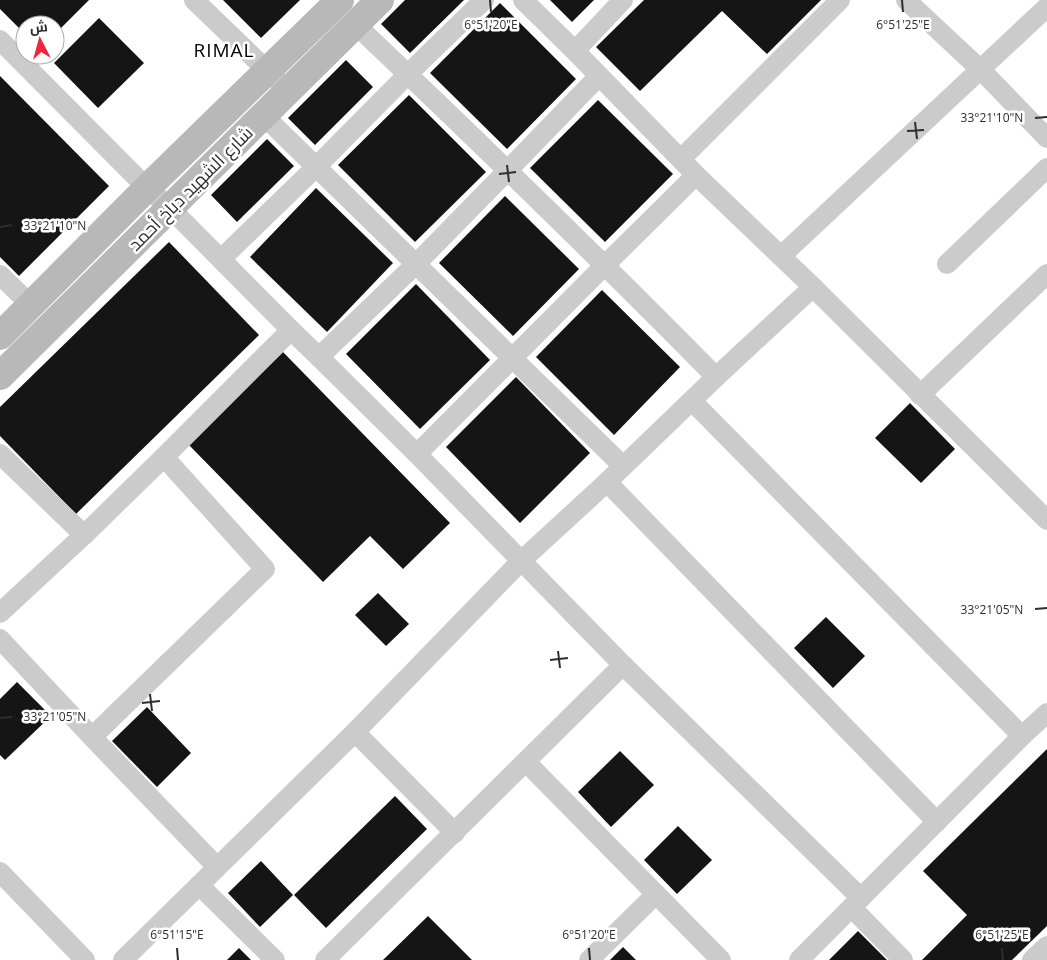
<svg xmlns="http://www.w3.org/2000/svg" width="1047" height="960" font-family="'Open Sans',Cairo,sans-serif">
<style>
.building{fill:#151515}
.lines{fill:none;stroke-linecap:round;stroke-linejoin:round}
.street{stroke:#cbcbcb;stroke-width:20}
.secondary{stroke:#b8b8b8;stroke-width:28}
.ticks{fill:none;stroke:#2e2e2e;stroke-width:2}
.labels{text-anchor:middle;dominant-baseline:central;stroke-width:5;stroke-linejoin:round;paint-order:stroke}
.street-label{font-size:18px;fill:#2e2e2e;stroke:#fff}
.neighbourhood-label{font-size:19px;letter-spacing:1px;fill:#000;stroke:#fff}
.ticks-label{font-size:12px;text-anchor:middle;fill:#2e2e2e;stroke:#fff;stroke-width:5;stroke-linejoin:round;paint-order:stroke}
</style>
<rect width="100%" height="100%" fill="#fff"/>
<g class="building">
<path d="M 0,0 L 89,0 L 55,34 L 55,25 L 25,25 L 25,34 L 0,9 Z"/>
<path d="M 223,0 L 300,0 L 261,38 Z"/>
<path d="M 405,0 L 464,0 L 410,53 L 381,24 Z"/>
<path d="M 550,0 L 594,0 L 572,22 Z"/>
<path d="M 644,0 L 821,0 L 767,54 L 722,11 L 640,91 L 596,47 Z"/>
<path d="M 500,3 L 576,79 L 507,149 L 430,73 Z"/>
<path d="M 99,18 L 144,63 L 98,108 L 54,63 Z"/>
<path d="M 346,60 L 373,87 L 315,145 L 288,118 Z"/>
<path d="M 0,76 L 109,186 L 19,276 L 0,257 Z"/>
<path d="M 409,95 L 486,172 L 415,242 L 338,165 Z"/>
<path d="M 598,100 L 673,174 L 605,242 L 530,168 Z"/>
<path d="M 267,139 L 294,166 L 237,222 L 211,195 Z"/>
<path d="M 316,188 L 393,263 L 327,332 L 250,257 Z"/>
<path d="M 505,196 L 579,269 L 513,336 L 439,263 Z"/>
<path d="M 169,242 L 259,335 L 76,514 L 0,436 L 0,407 Z"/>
<path d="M 416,284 L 490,360 L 420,429 L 346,354 Z"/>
<path d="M 602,290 L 680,367 L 614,435 L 536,357 Z"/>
<path d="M 283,352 L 450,523 L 403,569 L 370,536 L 323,582 L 188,444 Z"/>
<path d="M 516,377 L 590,453 L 520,523 L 446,447 Z"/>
<path d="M 910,403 L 955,449 L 921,483 L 875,438 Z"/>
<path d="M 378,593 L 409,624 L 386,646 L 355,615 Z"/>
<path d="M 826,617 L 865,656 L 833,688 L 794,648 Z"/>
<path d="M 17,682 L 51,716 L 5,760 L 0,755 L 0,699 Z"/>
<path d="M 147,707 L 191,753 L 157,787 L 112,741 Z"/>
<path d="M 1047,749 L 1047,926 L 1012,960 L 922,960 L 967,915 L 923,871 Z"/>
<path d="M 620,751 L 654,785 L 611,827 L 578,792 Z"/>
<path d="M 395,796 L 427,829 L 326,928 L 294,895 Z"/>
<path d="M 678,826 L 712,860 L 677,894 L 644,860 Z"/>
<path d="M 261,861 L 293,895 L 260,927 L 228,893 Z"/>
<path d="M 428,916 L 472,960 L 383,960 Z"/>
<path d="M 858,931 L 887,960 L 829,960 Z"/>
<path d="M 623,947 L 636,960 L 610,960 Z"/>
<path d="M 239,948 L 251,960 L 227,960 Z"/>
</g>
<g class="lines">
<g class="street">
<path d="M 194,0 L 277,80"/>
<path d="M 523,0 L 575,51 L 696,175 L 813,287 L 1047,520"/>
<path d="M 906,0 L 981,70 L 1047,138"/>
<path d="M 355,24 C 477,140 598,257 716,377"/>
<path d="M 0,40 L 147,188 L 169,207 L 291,330 L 319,357 L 417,454 L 623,665 L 861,898"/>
<path d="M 575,51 L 623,0"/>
<path d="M 263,115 L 623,466"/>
<path d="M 681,159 L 840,0"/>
<path d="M 781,256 L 1047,7"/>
<path d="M 221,259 L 316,167 L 408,74 L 484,0"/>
<path d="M 947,264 L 1047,168"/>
<path d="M 0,275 L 31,305"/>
<path d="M 319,357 L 416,264 L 508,170 L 599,76"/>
<path d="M 920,395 L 1047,274"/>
<path d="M 692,401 L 1022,736"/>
<path d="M 0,454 L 84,535"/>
<path d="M 417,454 L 605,265 L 696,175"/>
<path d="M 607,482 L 937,822"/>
<path d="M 0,613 L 84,535 L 164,457 L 291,330"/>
<path d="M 0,639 L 92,737 L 217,867"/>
<path d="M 355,732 L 455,833"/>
<path d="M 92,737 L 265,569 L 164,457"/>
<path d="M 526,762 L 721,960"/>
<path d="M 0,872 L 85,960"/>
<path d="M 199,885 L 275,960"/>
<path d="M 852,908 L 903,960"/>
<path d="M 123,960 L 355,732 L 521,561 L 607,482 L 716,377 L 813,287"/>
<path d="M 325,960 L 623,665"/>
<path d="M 589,960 L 656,894"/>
<path d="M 799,960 L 1022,736 L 1047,713"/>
<path d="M 1032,960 L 1047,946"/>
</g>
<g class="secondary">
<path d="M 0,336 L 147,188 L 340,0"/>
<path d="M 0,376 L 380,0"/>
</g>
</g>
<path class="ticks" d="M 490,0 L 491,12M 902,0 L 903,12M 1035,118 L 1047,117M 915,122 L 917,139M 907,131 L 924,130M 507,165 L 509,182M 499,174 L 516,172M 0,227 L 12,225M 1035,609 L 1047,608M 558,651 L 560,668M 550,660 L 568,658M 150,694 L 152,711M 142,703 L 160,701M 0,718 L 12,717M 177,948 L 178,960M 589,948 L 590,960M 1002,948 L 1003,960"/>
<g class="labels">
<g class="street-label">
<text transform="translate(190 188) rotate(-45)">شارع الشهيد دباخ أحمد</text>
</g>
<g class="neighbourhood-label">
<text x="224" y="50">RIMAL</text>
</g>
</g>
<g class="ticks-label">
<text x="491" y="29">6°51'20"E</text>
<text x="903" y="29">6°51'25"E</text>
<text x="992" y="122">33°21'10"N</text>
<text x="55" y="230">33°21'10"N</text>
<text x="992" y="614">33°21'05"N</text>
<text x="55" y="721">33°21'05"N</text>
<text x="177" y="939">6°51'15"E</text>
<text x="589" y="939">6°51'20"E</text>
<text x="1002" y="939">6°51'25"E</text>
</g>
<g transform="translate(40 40) rotate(354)"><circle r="24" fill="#ffffff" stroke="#ababab"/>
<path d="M0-4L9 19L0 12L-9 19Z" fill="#f0243c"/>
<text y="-8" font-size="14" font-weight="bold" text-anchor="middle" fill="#2e2e2e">ش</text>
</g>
</svg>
